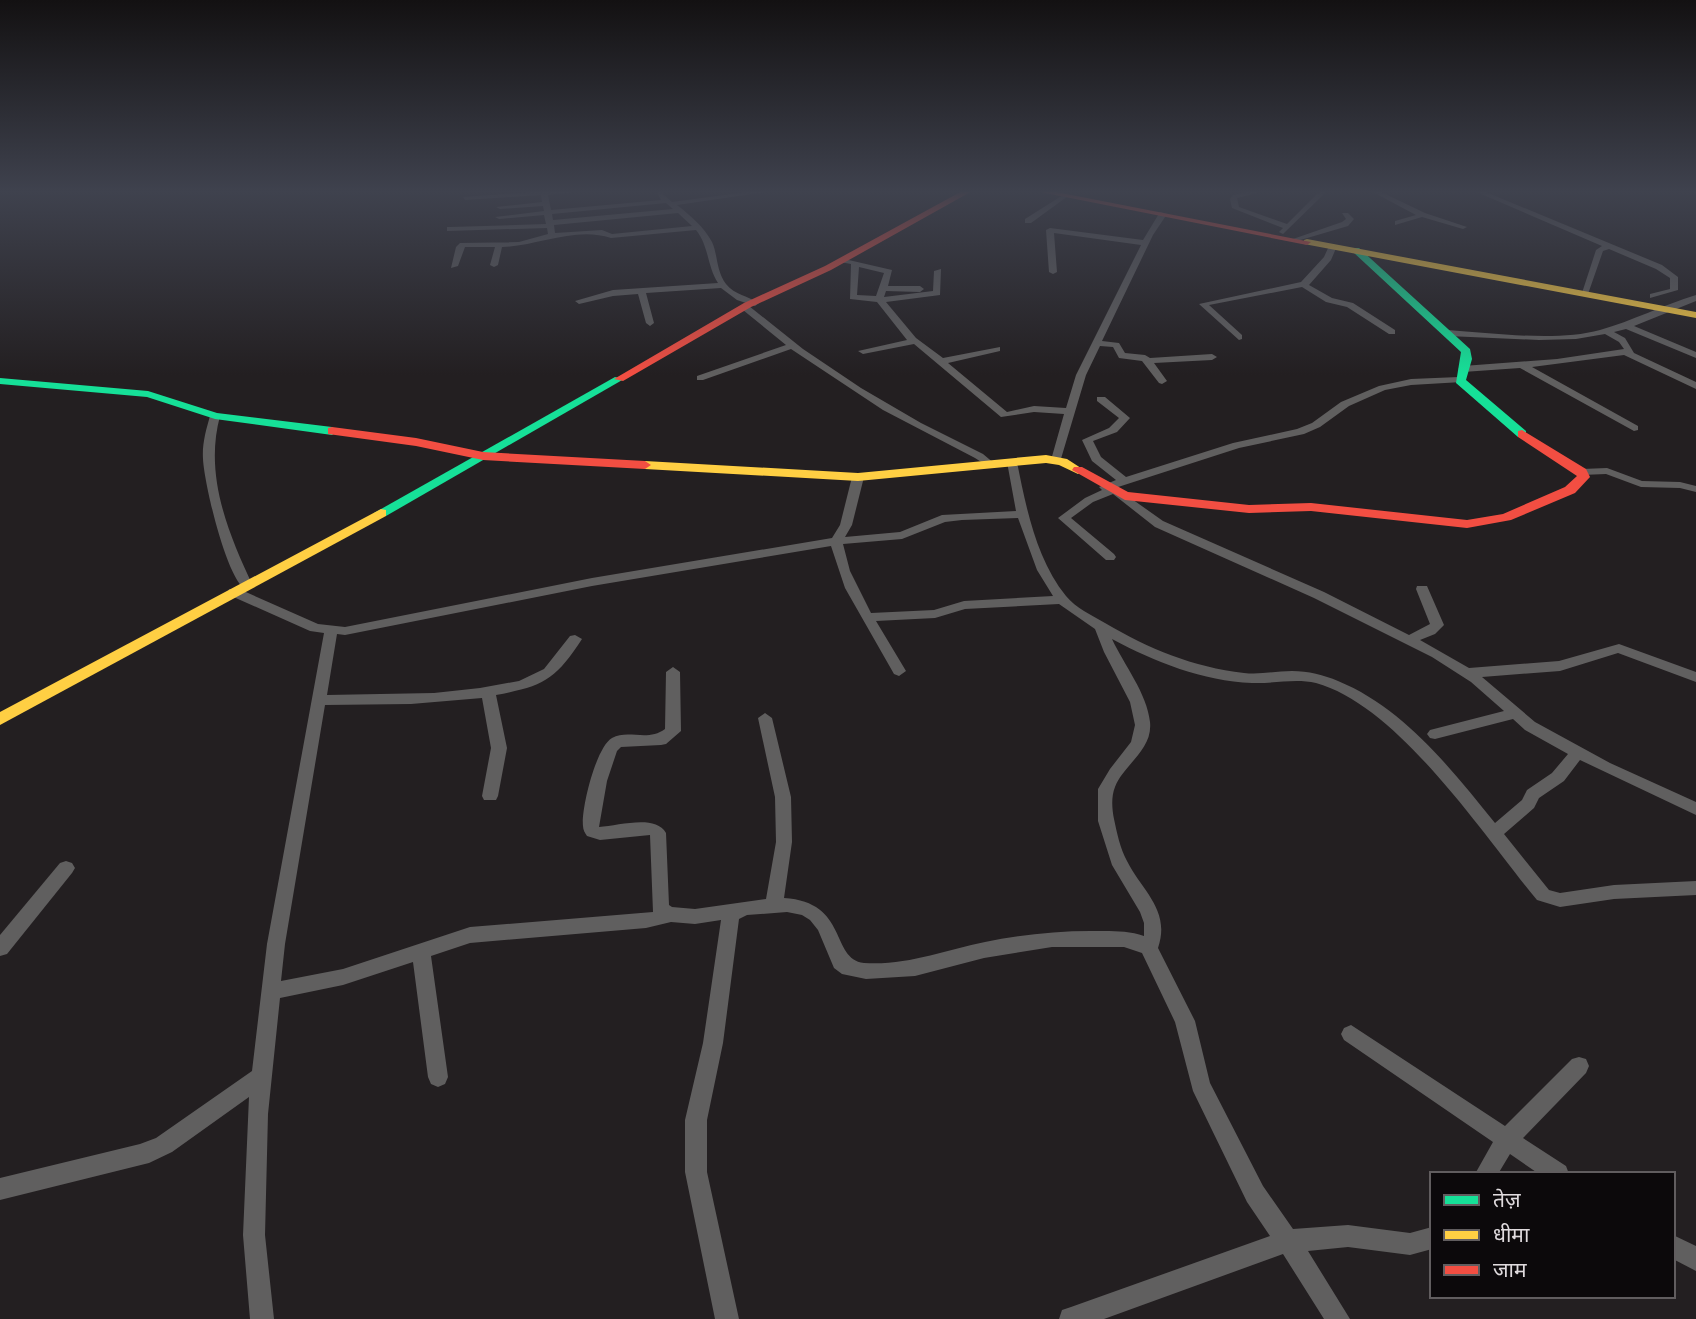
<svg xmlns="http://www.w3.org/2000/svg" width="1696" height="1319" font-family="Mulish,'Noto Sans Devanagari',sans-serif">
<style>
.lines{fill:none;stroke-linecap:round;stroke-linejoin:round}
.street{fill:#605f5f;fill-rule:evenodd}
.fast{fill:#16e098;fill-rule:evenodd}
.slow{fill:#ffcf43;fill-rule:evenodd}
.jam{fill:#f24e42;fill-rule:evenodd}
</style>
<rect width="100%" height="100%" fill="#231f21"/>
<g class="lines">
<g class="street">
<path d="M 560,190 L 594,190 L 548,195 L 551,210 L 661,200 L 656,190 L 662,190 L 663,194 L 672,202 L 761,190 L 779,190 L 677,205 C 690,215 704,227 712,242 C 718,255 716,271 726,284 C 735,295 748,296 759,303 L 755,306 L 737,300 L 721,288 L 646,293 L 654,323 L 650,326 L 646,323 L 638,294 L 613,296 L 579,304 L 575,301 L 613,290 L 718,283 C 707,266 709,246 696,230 L 611,238 C 576,226 537,246 502,247 L 498,265 L 494,267 L 490,265 L 495,247 L 465,247 L 458,266 L 451,268 L 456,247 L 460,243 L 519,242 L 548,234 L 547,228 L 447,231 L 447,227 L 450,227 L 546,224 L 544,215 L 499,219 L 495,217 L 544,211 L 543,206 L 500,209 L 496,207 L 542,202 L 541,195 L 465,200 L 463,197 ZM 666,203 L 673,209 L 553,220 L 552,214 ZM 678,213 L 692,226 L 612,234 L 602,230 L 555,233 L 554,225 Z"/>
<path d="M 1255,190 L 1257,193 L 1237,198 L 1239,207 L 1287,224 L 1321,190 L 1328,190 L 1283,234 L 1279,232 L 1283,228 L 1232,208 L 1230,199 L 1233,195 Z"/>
<path d="M 1369,190 L 1377,190 L 1425,213 L 1467,227 L 1463,229 L 1422,217 L 1395,225 L 1395,221 L 1416,215 Z"/>
<path d="M 1450,190 L 1458,190 L 1458,191 L 1455,193 Z"/>
<path d="M 1472,190 L 1481,190 L 1662,265 L 1678,277 L 1678,290 L 1650,298 L 1650,294 L 1670,289 L 1670,278 L 1656,269 L 1609,249 L 1603,251 L 1588,294 L 1581,296 L 1596,250 L 1602,246 Z"/>
<path d="M 1063,195 L 1068,196 L 1031,223 L 1025,223 L 1025,219 Z"/>
<path d="M 1160,212 L 1167,214 L 1153,235 L 1102,341 L 1119,343 L 1125,353 L 1145,355 L 1150,358 L 1212,354 L 1217,357 L 1212,360 L 1154,363 L 1167,381 L 1162,384 L 1159,383 L 1142,361 L 1119,358 L 1113,347 L 1100,346 L 1086,375 L 1060,462 L 1052,462 L 1051,460 L 1064,414 L 1034,412 L 1001,417 L 914,344 L 863,354 L 858,351 L 907,340 L 877,302 L 850,299 L 851,264 L 840,262 L 840,258 L 892,270 L 888,286 L 920,286 L 924,289 L 920,292 L 886,291 L 884,297 L 933,291 L 934,271 L 941,269 L 940,295 L 886,302 L 916,338 L 943,358 L 1000,347 L 1000,351 L 948,363 L 1007,412 L 1034,406 L 1066,408 L 1076,375 L 1141,245 L 1054,233 L 1057,272 L 1053,274 L 1049,272 L 1046,230 L 1050,228 L 1143,240 ZM 859,267 L 884,273 L 876,296 L 857,295 Z"/>
<path d="M 1342,213 L 1348,213 L 1354,219 L 1348,226 L 1297,241 L 1293,239 L 1342,222 L 1346,219 Z"/>
<path d="M 1333,244 L 1337,246 L 1331,260 L 1309,285 L 1332,298 L 1353,303 L 1395,330 L 1395,334 L 1389,334 L 1347,307 L 1326,302 L 1302,287 L 1209,305 L 1242,335 L 1242,339 L 1239,340 L 1199,304 L 1301,282 L 1324,257 L 1329,246 Z"/>
<path d="M 1696,295 L 1696,301 L 1634,326 L 1696,352 L 1696,358 L 1626,329 L 1614,332 L 1625,338 L 1634,353 L 1696,382 L 1696,389 L 1624,355 L 1532,367 L 1638,426 L 1638,430 L 1634,431 L 1520,368 L 1463,372 L 1458,369 L 1463,366 L 1557,359 L 1624,349 L 1619,342 L 1605,334 L 1576,339 L 1539,340 L 1448,336 L 1443,333 L 1448,330 C 1493,333 1557,342 1600,330 C 1632,321 1663,305 1696,295 Z"/>
<path d="M 743,306 L 749,306 L 803,349 L 861,388 L 921,423 L 983,454 L 995,464 L 989,467 L 975,458 L 883,410 L 791,349 L 703,380 L 697,380 L 697,376 L 786,345 L 743,310 Z"/>
<path d="M 1459,377 L 1464,380 L 1462,382 L 1411,385 L 1385,390 L 1349,406 L 1320,427 L 1304,434 L 1239,448 L 1115,488 L 1116,491 L 1122,492 L 1163,521 L 1324,592 L 1409,635 L 1430,624 L 1416,589 L 1417,586 L 1427,586 L 1444,625 L 1435,634 L 1420,640 L 1469,668 L 1559,661 L 1619,644 L 1696,672 L 1696,682 L 1618,653 L 1560,671 L 1482,677 L 1535,722 L 1610,763 L 1696,802 L 1696,815 L 1580,760 L 1564,781 L 1539,798 L 1534,808 L 1504,834 L 1549,890 L 1560,893 L 1614,885 L 1696,881 L 1696,895 L 1614,899 L 1560,907 L 1537,900 C 1483,835 1399,706 1316,683 C 1294,678 1274,684 1252,683 C 1203,681 1155,662 1112,639 C 1124,665 1147,693 1150,722 C 1153,750 1124,764 1115,787 C 1111,797 1112,809 1114,819 C 1117,833 1120,848 1127,861 C 1142,891 1171,910 1158,948 L 1195,1021 L 1210,1083 L 1263,1186 L 1293,1229 L 1348,1225 L 1410,1233 L 1432,1227 L 1432,1249 L 1410,1255 L 1348,1247 L 1308,1251 L 1350,1319 L 1324,1319 L 1283,1254 L 1104,1319 L 1059,1319 L 1062,1310 L 1071,1307 L 1270,1236 L 1247,1202 L 1193,1091 L 1175,1022 L 1142,953 L 1124,947 L 1052,947 L 984,958 L 915,976 L 866,979 L 842,974 L 834,968 L 818,930 L 810,920 L 802,915 L 787,912 L 747,915 L 739,919 L 723,1043 L 707,1120 L 707,1172 L 739,1319 L 715,1319 L 685,1172 L 685,1120 L 703,1043 L 721,920 L 695,924 L 671,922 L 646,928 L 470,943 L 431,956 L 448,1077 L 445,1084 L 438,1087 L 431,1084 L 428,1077 L 413,962 L 343,985 L 280,998 L 268,1114 L 265,1235 L 274,1319 L 250,1319 L 243,1235 L 249,1097 L 172,1152 L 149,1163 L 0,1200 L 0,1178 L 140,1144 L 156,1138 L 252,1071 L 267,944 L 324,633 L 310,631 L 229,595 L 228,592 L 229,589 L 239,589 L 318,624 L 345,627 L 592,578 L 832,538 L 840,525 L 852,477 L 858,474 L 864,477 L 852,525 L 845,537 L 900,532 L 942,515 L 1016,511 L 1007,462 L 1012,459 L 1017,462 C 1026,507 1036,559 1066,596 C 1076,608 1091,615 1105,623 C 1149,649 1193,667 1244,673 C 1260,675 1276,671 1292,671 C 1308,671 1324,675 1338,681 C 1404,708 1452,770 1495,823 L 1522,800 L 1527,790 L 1552,773 L 1568,754 L 1525,730 L 1513,719 L 1435,739 L 1430,738 L 1427,734 L 1430,730 L 1504,711 L 1471,682 L 1432,657 L 1314,598 L 1155,527 L 1113,494 L 1093,502 L 1071,518 L 1114,554 L 1116,557 L 1114,560 L 1106,560 L 1058,518 L 1085,498 L 1102,490 L 1099,487 L 1116,480 L 1092,461 L 1082,440 L 1109,428 L 1119,418 L 1097,401 L 1097,397 L 1105,397 L 1130,418 L 1117,432 L 1093,441 L 1101,457 L 1126,477 L 1233,443 L 1297,429 L 1312,423 L 1341,402 L 1379,386 L 1411,379 ZM 1018,518 L 1037,570 L 1053,596 L 964,601 L 934,610 L 871,613 L 850,571 L 843,544 L 902,539 L 945,522 L 962,520 ZM 831,546 L 845,588 L 894,674 L 899,676 L 906,671 L 876,621 L 935,618 L 965,609 L 1059,604 L 1095,629 L 1104,652 L 1130,702 L 1135,725 L 1131,742 L 1110,769 L 1098,789 L 1098,821 L 1112,865 L 1140,912 L 1144,923 L 1144,936 C 1127,930 1109,931 1091,931 C 1055,931 1020,935 985,942 C 945,950 906,966 864,963 C 830,959 849,902 784,898 L 792,842 L 791,797 L 772,718 L 765,713 L 758,718 L 775,797 L 776,842 L 766,899 L 695,909 L 672,907 L 669,905 L 666,833 C 655,814 619,826 599,827 L 607,781 L 617,751 L 621,747 L 661,745 L 666,744 L 681,731 L 680,672 L 673,667 L 666,672 L 665,729 C 648,742 628,729 612,738 C 596,747 581,809 583,826 C 583,830 585,833 587,836 L 600,840 L 650,835 L 653,912 L 470,927 L 343,969 L 281,981 L 285,944 L 325,705 L 411,704 L 482,698 L 491,748 L 482,796 L 484,800 L 496,800 L 498,796 L 507,748 L 496,695 C 544,686 555,680 582,639 L 575,635 L 570,636 L 544,669 L 519,681 L 480,688 L 434,693 L 327,695 L 337,634 L 345,635 L 592,586 Z"/>
<path d="M 215,413 L 220,416 C 204,475 228,533 253,586 L 247,590 C 227,583 204,482 203,459 C 202,444 206,430 210,416 Z"/>
<path d="M 1607,468 L 1642,481 L 1680,482 L 1696,486 L 1696,492 L 1680,488 L 1641,487 L 1606,474 L 1582,475 L 1576,472 L 1582,469 Z"/>
<path d="M 66,861 L 72,863 L 75,868 L 72,873 L 7,954 L 0,956 L 0,935 L 60,863 Z"/>
<path d="M 1351,1025 L 1505,1126 L 1572,1059 L 1579,1057 L 1586,1059 L 1589,1066 L 1586,1073 L 1523,1138 L 1566,1166 L 1569,1174 L 1539,1174 L 1510,1154 L 1498,1174 L 1475,1174 L 1493,1142 L 1344,1040 L 1341,1034 L 1344,1028 Z"/>
<path d="M 1673,1235 L 1696,1246 L 1696,1271 L 1673,1259 Z"/>
</g>
<g class="fast">
<path d="M 1353,248 L 1359,248 L 1470,349 L 1472,359 L 1466,380 L 1526,431 L 1526,437 L 1518,437 L 1456,383 L 1461,352 L 1353,252 Z"/>
<path d="M 615,377 L 624,379 L 386,516 L 376,516 L 374,513 Z"/>
<path d="M 0,378 L 148,391 L 217,413 L 332,427 L 338,431 L 332,435 L 215,419 L 147,397 L 0,384 Z"/>
</g>
<g class="slow">
<path d="M 1690,190 L 1696,190 L 1696,193 Z"/>
<path d="M 1307,239 L 1696,312 L 1696,318 L 1304,244 L 1304,240 Z"/>
<path d="M 1046,455 L 1067,459 L 1084,470 L 1078,474 L 1059,465 L 1046,463 L 858,481 L 645,469 L 639,465 L 645,461 L 858,473 Z"/>
<path d="M 381,509 L 386,510 L 386,516 L 0,725 L 0,712 Z"/>
</g>
<g class="jam">
<path d="M 964,190 L 974,190 L 831,270 L 751,307 L 623,381 L 614,379 L 744,303 L 825,266 Z"/>
<path d="M 1030,190 L 1046,190 L 1311,242 L 1307,245 Z"/>
<path d="M 332,427 L 416,438 L 483,452 L 645,461 L 651,465 L 645,469 L 483,460 L 416,446 L 328,434 L 328,428 Z"/>
<path d="M 1522,430 L 1586,469 L 1590,477 L 1575,493 L 1511,520 L 1467,528 L 1311,511 L 1249,513 L 1125,500 L 1072,470 L 1074,467 L 1082,467 L 1128,492 L 1249,505 L 1311,503 L 1467,520 L 1503,514 L 1565,487 L 1577,476 L 1518,437 L 1518,431 Z"/>
</g>
</g>
<linearGradient id="sky" x2="0" y2="1"><stop stop-color="#131112"/><stop offset="0.51" stop-color="#3f424e"/><stop offset="1" stop-color="#3f424e" stop-opacity="0"/></linearGradient>
<rect width="1696" height="375" fill="url(#sky)"/>
<rect x="1430" y="1172" width="245" height="126" fill="#0c090b" stroke="#615d5f" stroke-width="2"/>
<rect x="1444" y="1195" width="35" height="10" fill="#16e098" stroke="#615d5f" stroke-width="2"/>
<text x="1493" y="1207" font-size="21" fill="#e0dbde">तेज़</text>
<rect x="1444" y="1230" width="35" height="10" fill="#ffcf43" stroke="#615d5f" stroke-width="2"/>
<text x="1493" y="1242" font-size="21" fill="#e0dbde">धीमा</text>
<rect x="1444" y="1265" width="35" height="10" fill="#f24e42" stroke="#615d5f" stroke-width="2"/>
<text x="1493" y="1277" font-size="21" fill="#e0dbde">जाम</text>
</svg>
